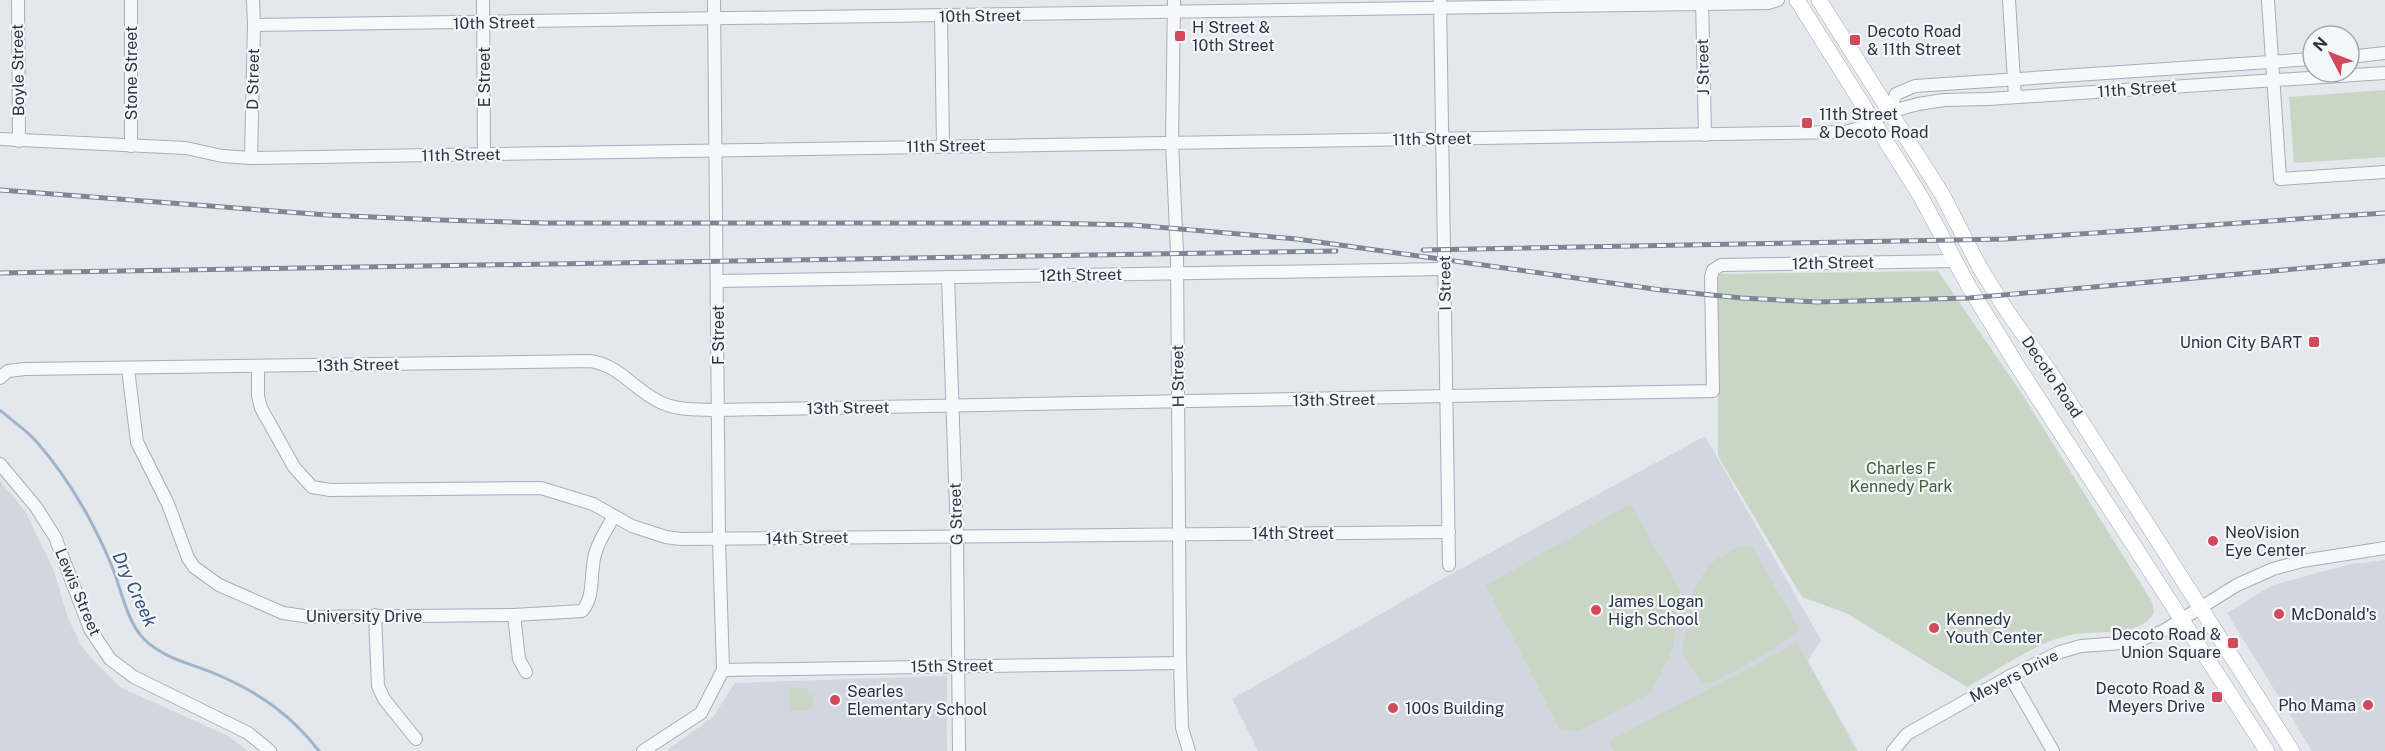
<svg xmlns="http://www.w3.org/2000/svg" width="2385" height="751" font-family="'Public Sans',sans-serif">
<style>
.built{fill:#d2d6de}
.green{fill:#c9d6c5}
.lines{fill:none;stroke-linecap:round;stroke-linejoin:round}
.stream{stroke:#9fb4cc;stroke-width:3}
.minor-casing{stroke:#a9aeb7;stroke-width:14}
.major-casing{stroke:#a3abb8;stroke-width:16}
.minor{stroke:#f7f8fa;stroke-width:12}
.major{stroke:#fff;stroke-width:15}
.rail-casing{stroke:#7d8696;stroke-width:5}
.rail{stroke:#f4f6f9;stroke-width:3;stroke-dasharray:9;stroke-linecap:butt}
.poi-dot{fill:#d1495b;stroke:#f4f6f9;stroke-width:2}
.labels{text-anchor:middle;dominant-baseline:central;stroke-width:4.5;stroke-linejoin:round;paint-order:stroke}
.street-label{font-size:16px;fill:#2b3445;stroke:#f4f6f9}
.poi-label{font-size:16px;fill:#2b3445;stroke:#f4f6f9;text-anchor:start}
.park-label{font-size:16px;fill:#3f6138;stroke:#f4f6f9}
.water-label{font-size:18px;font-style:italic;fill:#34527a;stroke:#f4f6f9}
</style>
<rect width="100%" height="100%" fill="#e4e7ec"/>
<g class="built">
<path d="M 1705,436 L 1821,640 L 1808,661 L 1858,751 L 1258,751 L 1232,699 L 1442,579 Z"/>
<path d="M 0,481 L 25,511 L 54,571 L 68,618 L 81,645 L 94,661 L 120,687 L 228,736 L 248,751 L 0,751 Z"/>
<path d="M 2385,560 L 2385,751 L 2312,751 L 2227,613 L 2273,585 L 2351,564 Z"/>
<path d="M 947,676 L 947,751 L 666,751 L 713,717 L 735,683 Z"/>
</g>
<g class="green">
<path d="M 2385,90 L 2385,157 L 2294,163 L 2289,97 Z"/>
<path d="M 1938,271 L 2022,394 L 2152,602 L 2154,613 C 2140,637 2100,630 2076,634 C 2040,639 2000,669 1967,687 L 1846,613 L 1802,597 L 1718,456 L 1718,274 Z"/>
<path d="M 1630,504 L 1680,590 L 1673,648 L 1651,693 L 1578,731 L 1559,728 L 1486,585 Z"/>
<path d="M 1739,546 L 1752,547 L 1800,630 L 1759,658 L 1710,684 L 1702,682 L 1682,653 L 1692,593 L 1709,564 Z"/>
<path d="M 1797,643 L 1856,751 L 1613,751 L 1609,741 Z"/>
<path d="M 789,688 L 808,688 L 808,695 L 813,695 L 813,707 L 805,711 L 790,711 Z"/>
</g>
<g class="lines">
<path class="stream" d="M 0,410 C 11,420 25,429 35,440 C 67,476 92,519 111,564 C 121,587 126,621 144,639 C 164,659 193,664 218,675 C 260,693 291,715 319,751"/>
<defs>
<g id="minor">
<path d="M 18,0 L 19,141"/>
<path d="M 131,0 L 131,146"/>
<path d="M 483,0 L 484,155"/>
<path d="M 1174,0 L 1172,143 L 1177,253 L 1180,663 L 1182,728 L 1189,751"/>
<path d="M 1702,0 L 1705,135"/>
<path d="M 2009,0 L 2015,97"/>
<path d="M 2268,0 L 2280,179 L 2385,172"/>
<path d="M 1440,1 L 1449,565"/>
<path d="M 941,17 L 943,146"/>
<path d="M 254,25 L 1702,4 L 1768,3 L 1778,0"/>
<path d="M 2349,57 L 2385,53"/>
<path d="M 1889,112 L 1896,94 L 1915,86 L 2313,59"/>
<path d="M 0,139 L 186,148 L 222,156 L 251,158 L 1845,132 L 1859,128 L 1889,112 L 1918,104 L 1944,100 L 1988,99 L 2385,73"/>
<path d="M 251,158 L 254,25 L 253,0"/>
<path d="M 948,277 L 957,536 L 959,751"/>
<path d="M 718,281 L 1444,269"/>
<path d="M 258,367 L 258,396 L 261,408 L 294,467 L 312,487 L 330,490 L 541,488 L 593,504 L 632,526 L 666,537 L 681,539 L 1449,532"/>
<path d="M 128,369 L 137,442 L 168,504 L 188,558 L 194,567 L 219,585 L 283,613 L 311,617 L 514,615 L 582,611 C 596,596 589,570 596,551 C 600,539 608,527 614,516"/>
<path d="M 0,378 L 8,371 L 25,369 L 590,361 C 619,365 634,389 658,401 C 676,411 698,409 718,410 L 1713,391 L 1711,277 L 1713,270 L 1721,265 L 1955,261"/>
<path d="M 0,464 L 36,507 L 55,537 L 90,629 L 110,659 L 134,677 L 248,733 L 270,751"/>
<path d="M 375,615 L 378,686 L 384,699 L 416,739"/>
<path d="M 514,615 L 519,659 L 526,672"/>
<path d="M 723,670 L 1180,663"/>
<path d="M 2010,676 L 2053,751"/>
<path d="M 643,751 L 701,713 L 723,670 L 719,540 L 714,0"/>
<path d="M 1893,751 L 1907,734 L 2010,676 L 2060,652 L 2081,646 L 2135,642 L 2163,631 L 2237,585 L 2273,569 L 2302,561 L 2385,548"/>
</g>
<g id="major">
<path d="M 1797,0 L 1921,197 L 1969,287 L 2020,370 L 2267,751"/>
<path d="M 1819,0 L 1942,194 L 1980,268 L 2007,311 L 2052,375 L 2292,751"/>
</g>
</defs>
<use href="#minor" class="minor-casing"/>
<use href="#major" class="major-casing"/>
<use href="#minor" class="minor"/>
<use href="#major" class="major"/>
<defs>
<g id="rail">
<path d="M 0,190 L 327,215 L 440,220 L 544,223 L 1041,223 L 1133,225 L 1297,239 L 1661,290 L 1742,298 L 1817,302 L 1969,298 L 2385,261"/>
<path d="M 1423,250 L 2006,239 L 2385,213"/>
<path d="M 0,273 L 1336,251"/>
</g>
</defs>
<use href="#rail" class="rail-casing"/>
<use href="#rail" class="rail"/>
</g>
<g class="poi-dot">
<rect x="1174" y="30" width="12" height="12" rx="3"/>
<rect x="1849" y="34" width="12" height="12" rx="3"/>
<rect x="1801" y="117" width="12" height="12" rx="3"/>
<rect x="2308" y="336" width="12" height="12" rx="3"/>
<circle cx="2213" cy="541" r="6"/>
<circle cx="1596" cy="610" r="6"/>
<circle cx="2279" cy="614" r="6"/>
<circle cx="1934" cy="628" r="6"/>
<rect x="2227" y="637" width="12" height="12" rx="3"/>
<rect x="2211" y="691" width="12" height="12" rx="3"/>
<circle cx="835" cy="700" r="6"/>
<circle cx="2368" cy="705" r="6"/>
<circle cx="1393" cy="708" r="6"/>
</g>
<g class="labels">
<g class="street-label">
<text transform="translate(980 16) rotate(-1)">10th Street</text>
<text transform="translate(494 23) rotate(-1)">10th Street</text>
<text transform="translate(1703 67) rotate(-91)">J Street</text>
<text transform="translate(18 70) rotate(-91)">Boyle Street</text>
<text transform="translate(131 73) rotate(-90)">Stone Street</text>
<text transform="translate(484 77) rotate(-90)">E Street</text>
<text transform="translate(253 79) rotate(-89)">D Street</text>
<text transform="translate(2137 89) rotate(-4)">11th Street</text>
<text transform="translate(1432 139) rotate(-1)">11th Street</text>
<text transform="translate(946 146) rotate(-1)">11th Street</text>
<text transform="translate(461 155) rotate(-1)">11th Street</text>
<text transform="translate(1833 263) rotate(-1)">12th Street</text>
<text transform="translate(1081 275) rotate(-1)">12th Street</text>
<text transform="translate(1445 283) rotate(-91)">I Street</text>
<text transform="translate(718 335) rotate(-90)">F Street</text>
<text transform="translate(358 365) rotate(-1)">13th Street</text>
<text transform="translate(1178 376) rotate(-91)">H Street</text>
<text transform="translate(2052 377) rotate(56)">Decoto Road</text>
<text transform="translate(1334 400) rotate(-1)">13th Street</text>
<text transform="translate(848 408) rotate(-1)">13th Street</text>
<text transform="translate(956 514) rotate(-92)">G Street</text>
<text x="1293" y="533">14th Street</text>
<text transform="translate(807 538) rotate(-1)">14th Street</text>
<text transform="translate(78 592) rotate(67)">Lewis Street</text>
<text x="364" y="616">University Drive</text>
<text transform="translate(952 666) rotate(-1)">15th Street</text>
<text transform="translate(2014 676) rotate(-27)">Meyers Drive</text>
</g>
<g class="poi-label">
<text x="1192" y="27">H Street &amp;<tspan x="1192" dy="18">10th Street</tspan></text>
<text x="1867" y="31">Decoto Road<tspan x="1867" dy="18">&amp; 11th Street</tspan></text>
<text x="1819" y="114">11th Street<tspan x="1819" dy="18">&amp; Decoto Road</tspan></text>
<text x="2302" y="342" text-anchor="end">Union City BART</text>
<text x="2225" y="532">NeoVision<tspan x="2225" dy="18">Eye Center</tspan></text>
<text x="1608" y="601">James Logan<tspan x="1608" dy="18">High School</tspan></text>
<text x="2291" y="614">McDonald's</text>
<text x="1946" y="619">Kennedy<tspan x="1946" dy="18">Youth Center</tspan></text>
<text x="2221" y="634" text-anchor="end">Decoto Road &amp;<tspan x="2221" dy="18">Union Square</tspan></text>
<text x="2205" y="688" text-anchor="end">Decoto Road &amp;<tspan x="2205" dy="18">Meyers Drive</tspan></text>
<text x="847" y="691">Searles<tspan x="847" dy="18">Elementary School</tspan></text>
<text x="2356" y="705" text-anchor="end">Pho Mama</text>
<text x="1405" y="708">100s Building</text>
</g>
<g class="park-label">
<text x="1901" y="468">Charles F<tspan x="1901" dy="18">Kennedy Park</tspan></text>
</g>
<g class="water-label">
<text transform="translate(135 589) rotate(65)">Dry Creek</text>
</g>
</g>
<g transform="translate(2331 54) rotate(312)"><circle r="28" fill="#f4f6f9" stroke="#a4a8b1" stroke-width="1.5"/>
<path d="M0-4.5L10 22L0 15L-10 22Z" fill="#d1495b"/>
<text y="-9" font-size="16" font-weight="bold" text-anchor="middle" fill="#2b3445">N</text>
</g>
</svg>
